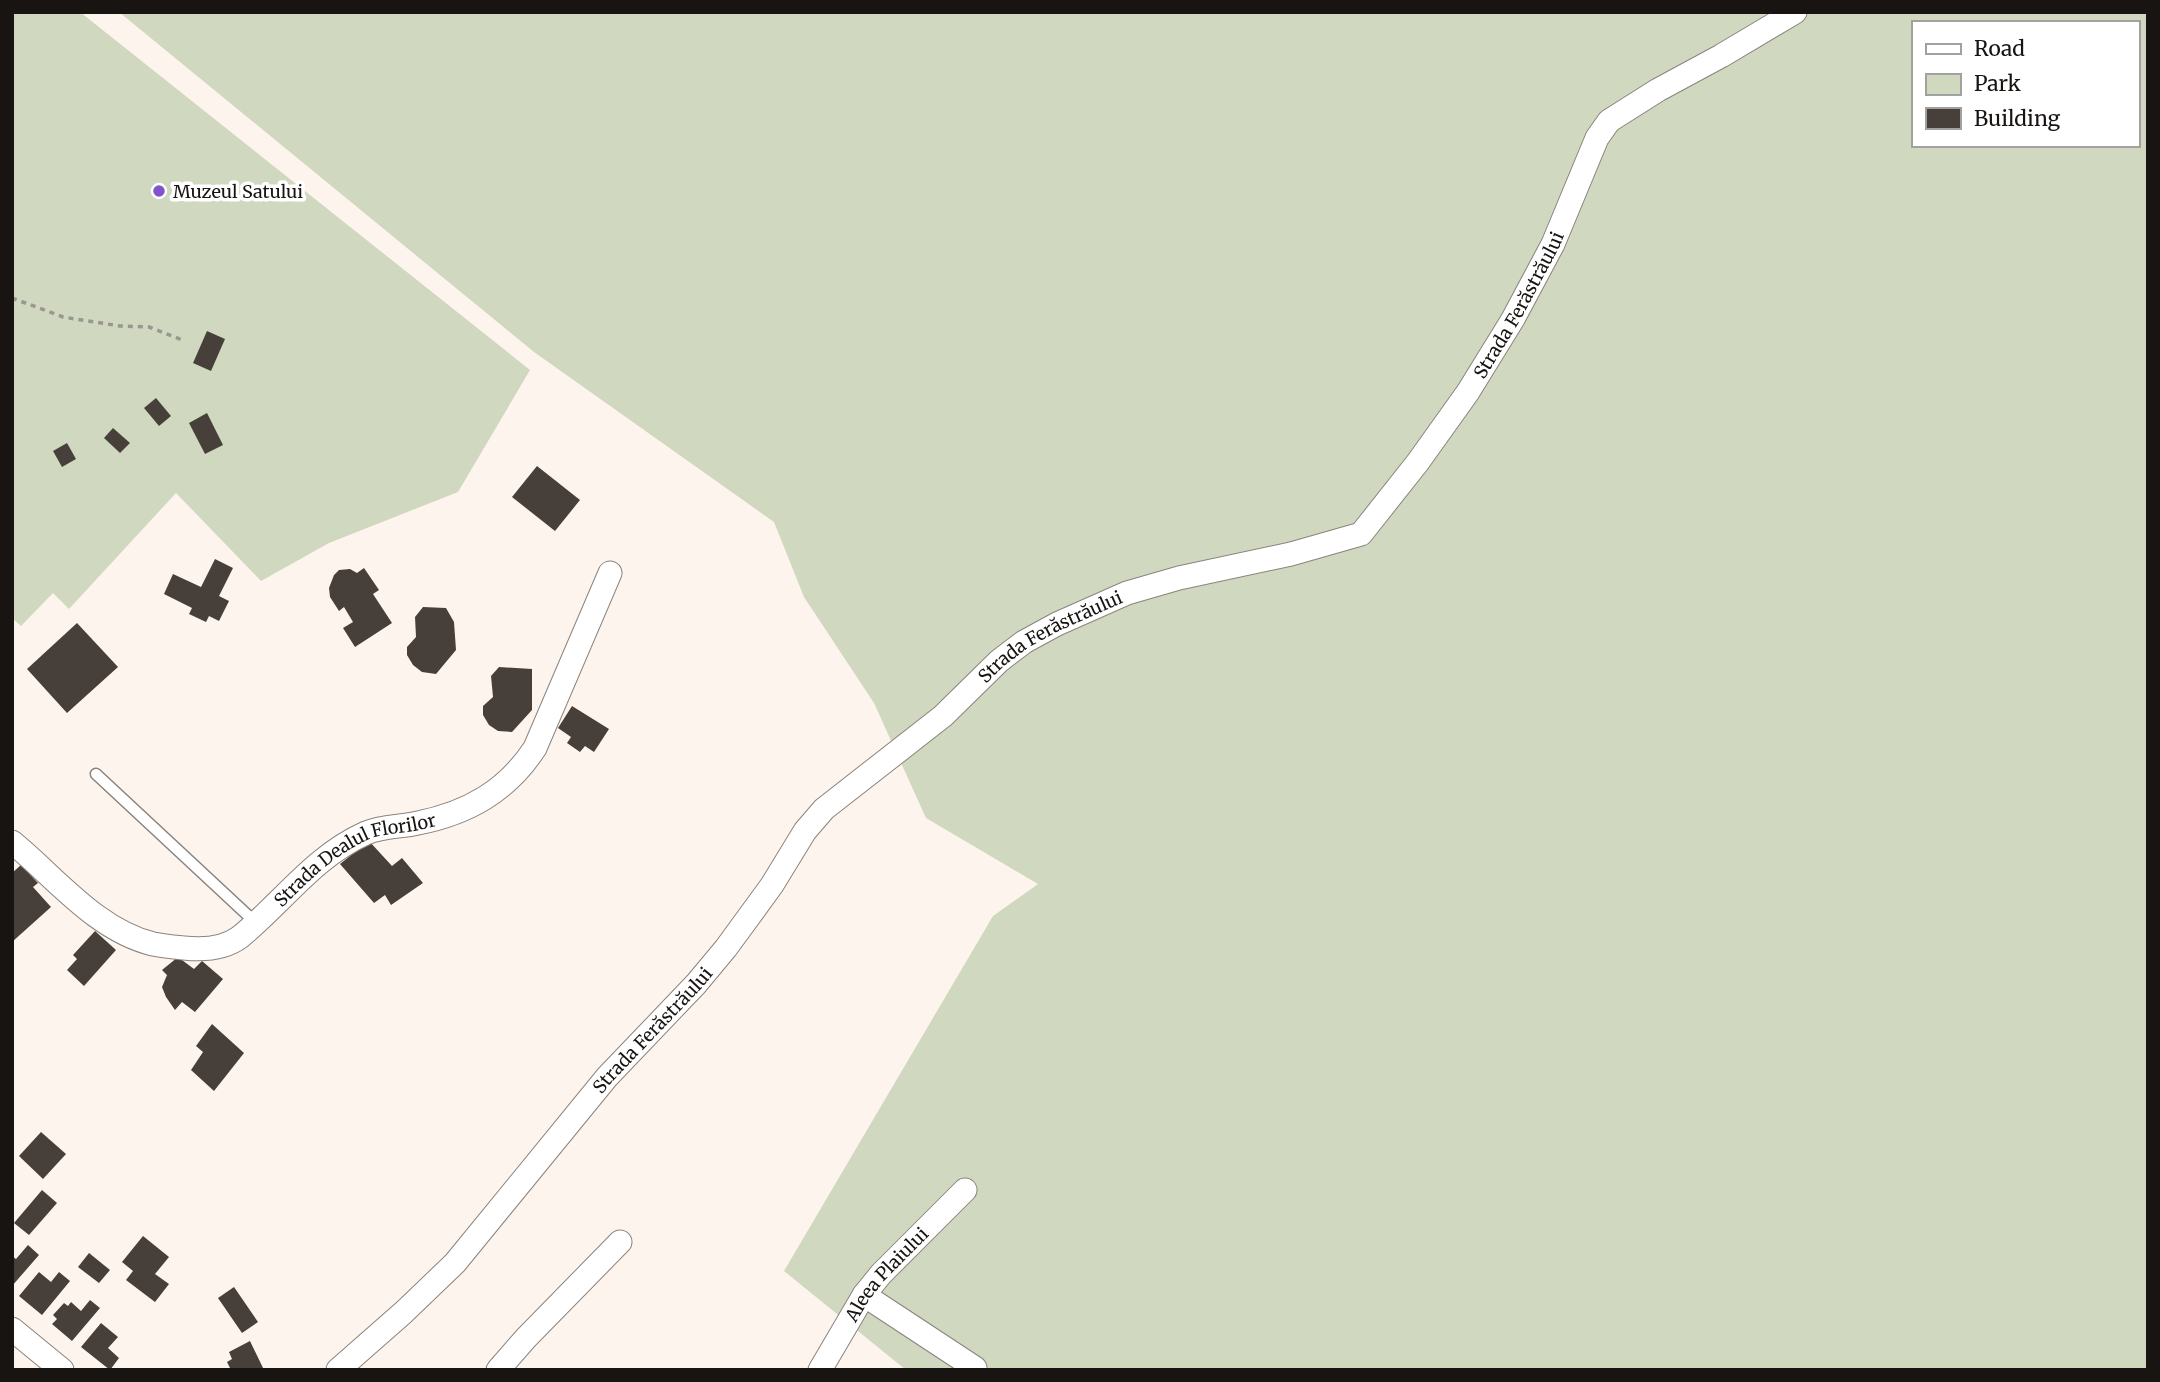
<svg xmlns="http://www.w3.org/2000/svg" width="2160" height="1382" font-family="Merriweather,serif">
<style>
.green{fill:#d0d8bf;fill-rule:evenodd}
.building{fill:#47403a}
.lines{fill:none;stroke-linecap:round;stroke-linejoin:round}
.lane-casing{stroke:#8b837d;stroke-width:13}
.street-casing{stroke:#8b837d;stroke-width:25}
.path{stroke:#9c9691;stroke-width:3.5;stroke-dasharray:5 5;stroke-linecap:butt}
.lane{stroke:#fff;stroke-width:10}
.street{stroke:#fff;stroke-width:23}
.poi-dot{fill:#8154cd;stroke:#fff;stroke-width:2.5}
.labels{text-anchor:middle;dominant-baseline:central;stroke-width:7;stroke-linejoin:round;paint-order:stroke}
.poi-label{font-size:18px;fill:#171412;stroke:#fff;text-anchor:start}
.street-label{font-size:18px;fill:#171412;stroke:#fff}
</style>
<rect width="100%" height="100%" fill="#fdf4ed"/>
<g class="green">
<path d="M 12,12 L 80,12 L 530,370 L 458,492 L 329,543 L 261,581 L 176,493 L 69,609 L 53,593 L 21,626 L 12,618 Z"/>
<path d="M 119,12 L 2148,12 L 2148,1370 L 906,1370 L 784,1271 L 993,916 L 1038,884 L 926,818 L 874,703 L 804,597 L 774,522 L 534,352 ZM 1913,23 L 2137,23 L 2137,145 L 1913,145 Z"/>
</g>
<g class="building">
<path d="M 207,331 L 225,339 L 211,371 L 193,363 Z"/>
<path d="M 156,398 L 171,416 L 159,426 L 144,408 Z"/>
<path d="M 207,413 L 223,445 L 205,454 L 189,423 Z"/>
<path d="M 113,428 L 130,443 L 120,453 L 104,438 Z"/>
<path d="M 67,443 L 76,459 L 62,467 L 53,451 Z"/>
<path d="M 537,466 L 580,500 L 555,531 L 512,497 Z"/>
<path d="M 215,559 L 233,568 L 219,596 L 229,601 L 219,621 L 209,616 L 206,622 L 189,614 L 192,608 L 164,594 L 173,574 L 201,587 Z"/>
<path d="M 364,568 L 379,590 L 373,594 L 392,623 L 355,647 L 343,628 L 353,622 L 344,607 L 339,611 L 330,597 L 329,588 L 334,575 L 339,570 L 350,569 L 357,573 Z"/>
<path d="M 423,607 L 446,608 L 454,622 L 456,650 L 436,674 L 422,672 L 413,665 L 407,655 L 407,647 L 416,637 L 415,617 Z"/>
<path d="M 77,623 L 118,667 L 67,713 L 27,669 Z"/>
<path d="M 499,667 L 532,669 L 532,710 L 512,732 L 498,731 L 489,725 L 483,715 L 483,706 L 493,697 L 491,676 Z"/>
<path d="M 572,706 L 609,729 L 594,752 L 585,746 L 580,752 L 567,743 L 571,737 L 558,728 Z"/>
<path d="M 369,841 L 392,866 L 402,858 L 423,883 L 391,905 L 385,895 L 374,903 L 340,864 Z"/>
<path d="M 21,865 L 38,883 L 33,887 L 51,907 L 12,942 L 12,873 Z"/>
<path d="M 95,931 L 116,950 L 84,986 L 67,970 L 77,959 L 73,955 Z"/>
<path d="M 178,957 L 194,969 L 202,961 L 223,979 L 195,1012 L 182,1002 L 175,1010 L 166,997 L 162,987 L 167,975 L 162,970 Z"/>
<path d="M 212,1024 L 244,1053 L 214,1091 L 191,1070 L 203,1052 L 196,1046 Z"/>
<path d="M 41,1132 L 66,1154 L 43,1179 L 19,1156 Z"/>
<path d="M 42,1190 L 57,1203 L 29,1235 L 14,1223 Z"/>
<path d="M 143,1236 L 169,1257 L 155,1274 L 169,1284 L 155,1302 L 126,1280 L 133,1271 L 122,1262 Z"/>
<path d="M 28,1245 L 39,1255 L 12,1286 L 12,1256 L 16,1259 Z"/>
<path d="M 89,1253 L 110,1270 L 99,1283 L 78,1267 Z"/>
<path d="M 39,1272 L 51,1282 L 59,1272 L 70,1281 L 42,1315 L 19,1296 Z"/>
<path d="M 234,1287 L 258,1322 L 242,1333 L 218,1298 Z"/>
<path d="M 90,1300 L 100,1308 L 72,1341 L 52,1324 L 57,1319 L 53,1315 L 64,1303 L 68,1306 L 71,1302 L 81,1311 Z"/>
<path d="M 101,1323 L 118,1337 L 108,1348 L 119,1358 L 110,1370 L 81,1347 Z"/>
<path d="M 250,1341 L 264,1370 L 231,1370 L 227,1362 L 232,1359 L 229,1352 Z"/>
</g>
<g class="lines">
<defs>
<path id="lane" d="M 96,774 L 255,922"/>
<g id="street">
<path id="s1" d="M 12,842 C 55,877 96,930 153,944 C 163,946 174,947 184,948 C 203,950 224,949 240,937 C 283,902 313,857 366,833 C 382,826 401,827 418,823 C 468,813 507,791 535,748 L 610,573"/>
<path d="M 864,1295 L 975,1368"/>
<path d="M 12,1329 L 62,1370"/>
<path id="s2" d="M 338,1370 L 404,1312 L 455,1263 L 607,1077 L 696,984 L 726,948 L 772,885 L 805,831 L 824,809 L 943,716 L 999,661 L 1024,642 L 1057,624 L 1127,593 L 1179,578 L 1291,554 L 1361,534 L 1418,462 L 1468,392 L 1513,319 L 1553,244 L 1597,138 L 1609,121 L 1658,90 L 1721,56 L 1795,12"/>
<path d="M 498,1370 L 526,1338 L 620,1242"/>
<path id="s3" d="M 820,1370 L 864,1295 L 881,1274 L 965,1190"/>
</g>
</defs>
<use href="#lane" class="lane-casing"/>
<use href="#street" class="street-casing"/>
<path class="path" d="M 12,298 L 63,317 L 120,326 L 149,327 L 185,341"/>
<use href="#lane" class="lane"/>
<use href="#street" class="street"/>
</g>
<circle class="poi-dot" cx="159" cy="191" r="7"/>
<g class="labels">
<g class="poi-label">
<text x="173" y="191">Muzeul Satului</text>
</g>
<g class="street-label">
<text stroke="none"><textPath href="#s2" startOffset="1640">Strada Ferăstrăului</textPath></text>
<text stroke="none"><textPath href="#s2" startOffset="1031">Strada Ferăstrăului</textPath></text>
<text stroke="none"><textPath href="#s1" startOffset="408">Strada Dealul Florilor</textPath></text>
<text stroke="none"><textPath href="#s2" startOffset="464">Strada Ferăstrăului</textPath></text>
<text stroke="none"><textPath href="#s3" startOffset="117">Aleea Plaiului</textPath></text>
</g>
</g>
<rect width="2160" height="1382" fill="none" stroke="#171412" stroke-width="28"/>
<rect x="1912" y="21" width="228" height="126" fill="#ffffff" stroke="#a2a1a0" stroke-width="2"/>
<rect x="1926" y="44" width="35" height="10" fill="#ffffff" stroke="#a2a1a0" stroke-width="2"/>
<text x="1974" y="56" font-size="21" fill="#171412">Road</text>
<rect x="1926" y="74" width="35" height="21" fill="#d0d8bf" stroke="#a2a1a0" stroke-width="2"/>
<text x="1974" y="91" font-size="21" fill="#171412">Park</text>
<rect x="1926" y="108" width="35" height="21" fill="#47403a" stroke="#a2a1a0" stroke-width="2"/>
<text x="1974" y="126" font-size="21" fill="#171412">Building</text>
</svg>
